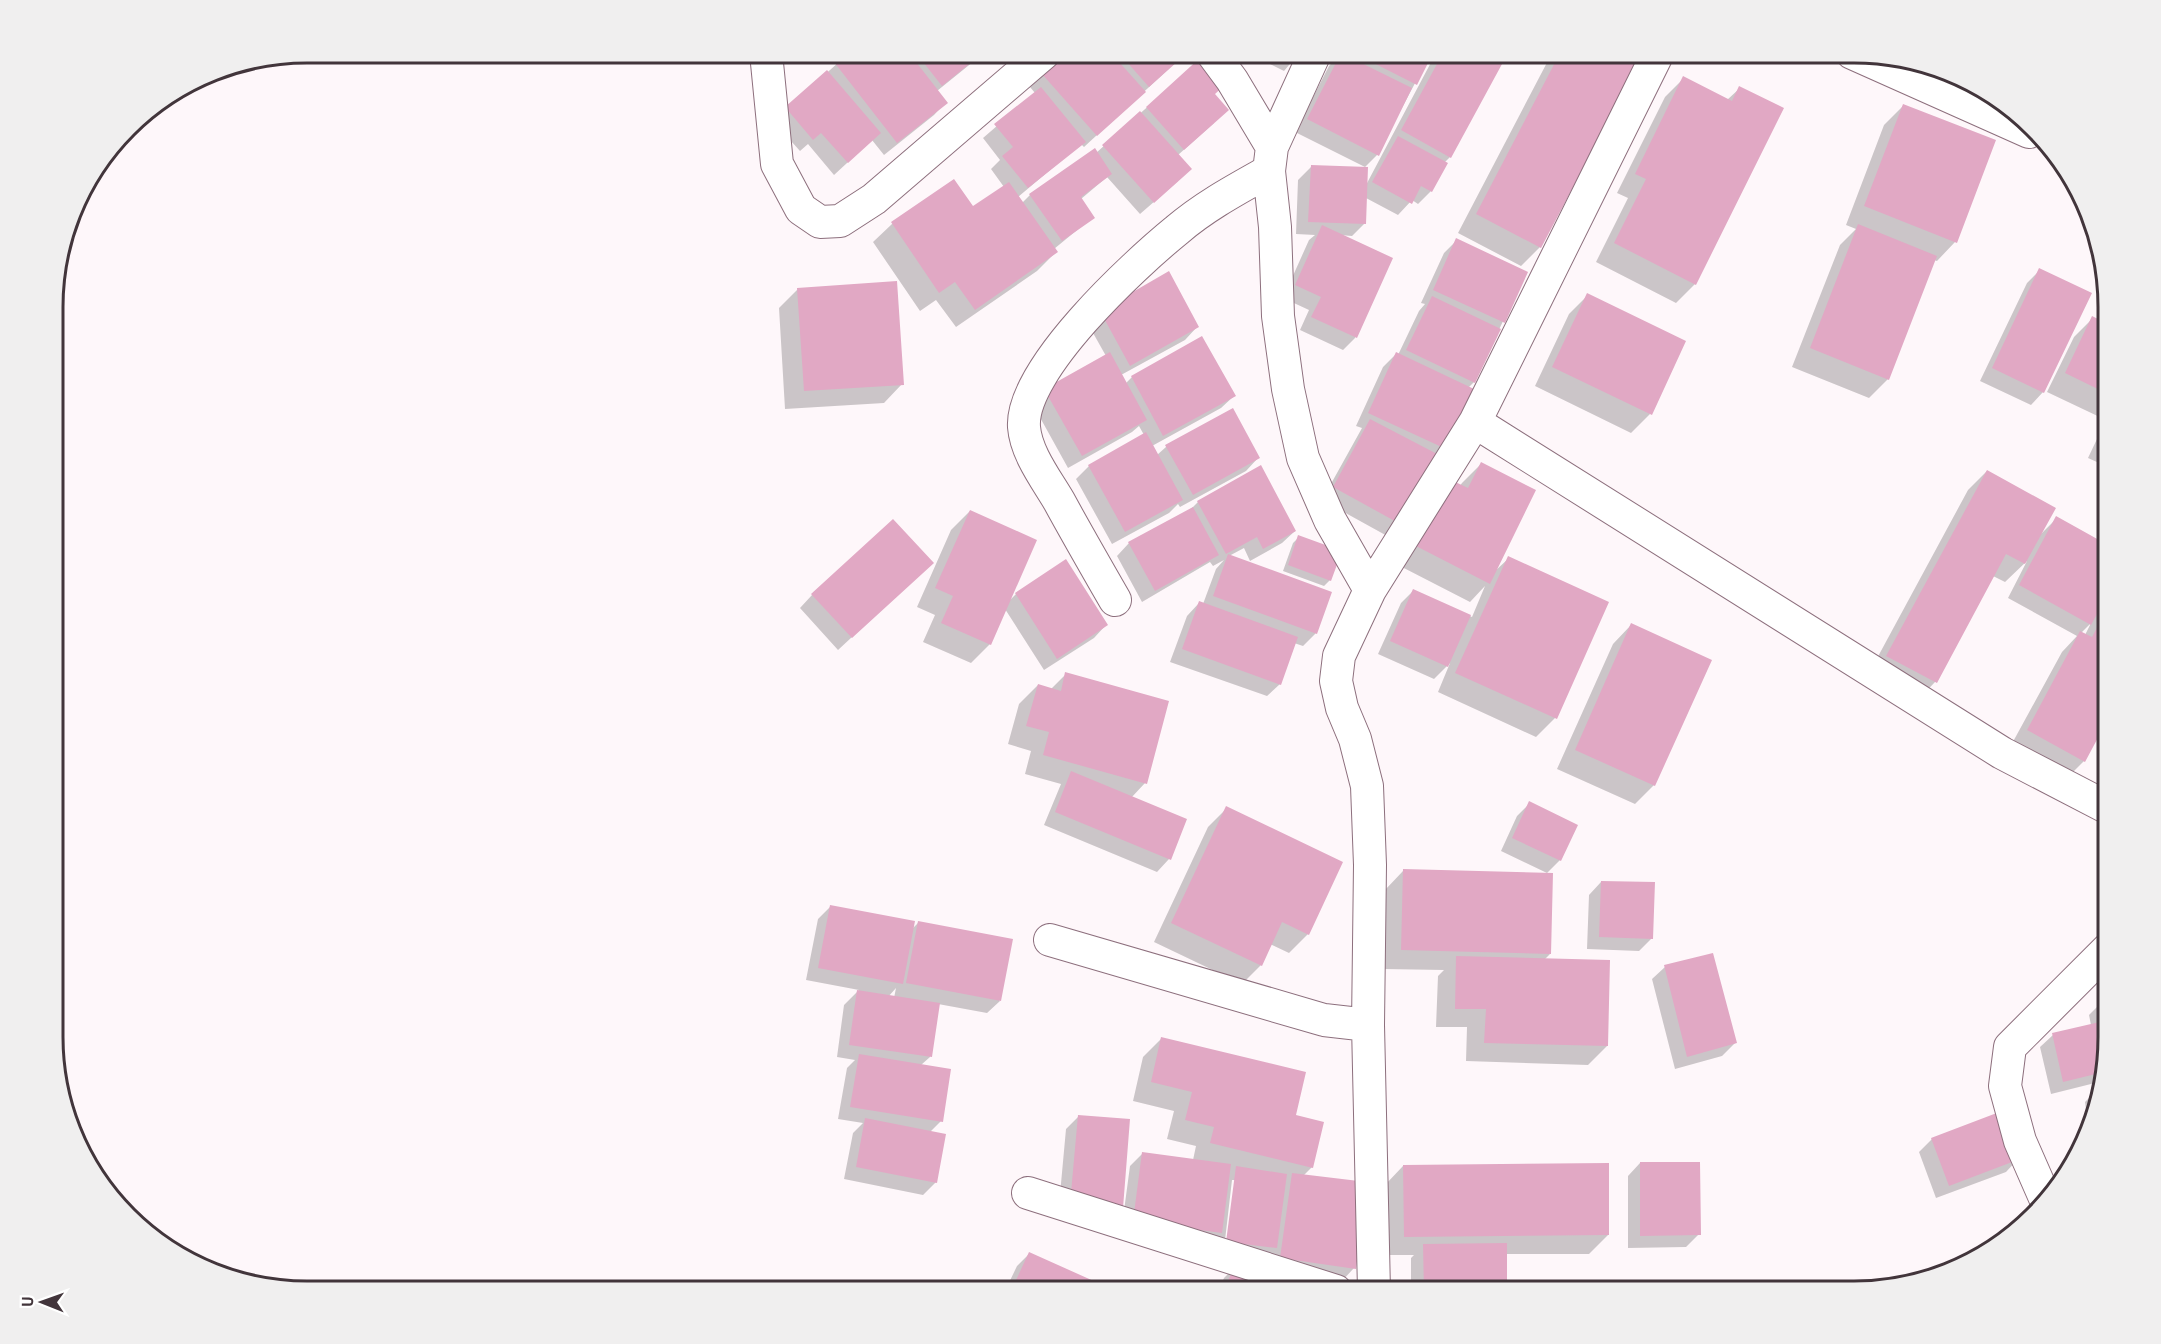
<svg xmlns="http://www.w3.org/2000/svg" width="2161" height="1344" font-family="'PT Sans',sans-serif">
<rect width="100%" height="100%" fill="#fef7fa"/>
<path fill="#0003" fill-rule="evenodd" d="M849,53H984L937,91L946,102L934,115L884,155L872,140L834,175L808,144L800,151L773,121Z
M1067,53H1186L1084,147L1081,144L1018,197L1022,203L1030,195L1096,153L1202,58L1213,95L1214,123L1178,155V181L1140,214L1107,177L1081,199L1093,217L1054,249L1056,252L1037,271L956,327L936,300L920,311L873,242L892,224L954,181L973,208L1004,187L991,169L1000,160L983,138L1035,93L1030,87Z
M1248,53H1299L1284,71Z
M1341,53H1431L1377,155L1365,167L1295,132L1329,66Z
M1436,53H1507L1450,157L1444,163L1431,191L1418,204L1412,200L1398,215L1366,198L1365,223L1352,236L1340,235L1391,259L1355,338L1343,350L1300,330L1309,310L1283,298L1309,240L1315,235L1296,234L1298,180L1311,167L1366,185Z
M1552,53H1635L1540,247L1521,266L1458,233Z
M1684,78L1727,100L1740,88L1695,284L1676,303L1596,262L1628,198L1617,193L1665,97Z
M1903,106L1955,242L1937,261L1934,260L1888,379L1869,398L1792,367L1840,245L1856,229L1846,225L1884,125Z
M1457,240L1526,273L1474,382L1468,388L1444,448L1389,537L1322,500L1362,428L1356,426L1383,367L1396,354L1398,355L1419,311L1425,304L1421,303L1444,253Z
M2040,270L2043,392L2031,405L1980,381L2027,283Z
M798,289L902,384L884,403L785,409L779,308Z
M1588,295L1650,414L1631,433L1535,386L1569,314Z
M1100,312L1197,327L1185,340L1121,375L1125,384L1132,377L1202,338L1234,396L1221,408L1152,446L1157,455L1166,447L1232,410L1258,458L1246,471L1180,507L1178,504L1169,513L1112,544L1076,479L1089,466L1144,435L1139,426L1132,432L1068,468L1032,403L1106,356L1088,324Z
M2093,318L2108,325V467L2088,458L2106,420L2047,392L2074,337Z
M1481,464L1494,572L1509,558L1607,603L1555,718L1536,737L1438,692L1450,663L1434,679L1378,654L1401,603L1413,591L1472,617L1485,586L1470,602L1398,565L1462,483Z
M1987,471L2041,534L2057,518L2101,605L2108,598V716L2084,761L2065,780L2009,749L2062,652L2077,636L2008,598L2027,561L2005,582L1993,576L1935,682L1917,701L1868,675L1968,490ZM2091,623L2085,635L2081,633Z
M1198,502L1295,531L1282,543L1250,561L1244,548L1229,556L1316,633L1303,646L1294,643L1280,684L1267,696L1170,662L1187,616L1199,603L1203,604L1216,569L1224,560L1213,566L1210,562L1142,602L1117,556L1129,543L1190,510Z
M970,511L1009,601L1016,594L1106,625L1094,638L1044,670L1005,609L990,644L971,663L923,642L935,615L917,607L951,530Z
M1299,537L1330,580L1324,586L1283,571L1293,543Z
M919,575L838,650L800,608L812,595Z
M1631,625L1654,785L1635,804L1557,769L1613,644Z
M1066,674L1145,783L1131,798L1169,859L1157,872L1044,825L1061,784L1025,774L1031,751L1008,744L1019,704L1038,685L1051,689Z
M1530,803L1560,860L1547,873L1501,851L1517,816Z
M1227,808L1308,934L1289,953L1270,944L1261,965L1242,984L1154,942L1208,827Z
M1403,871L1550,954L1544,960L1607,1046L1588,1065L1466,1061L1467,1027H1436L1438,976L1444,970L1383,969L1385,890Z
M1601,882L1652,938L1639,951L1587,949L1589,895Z
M831,906L911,930L918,923L1000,1001L987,1013L938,1004L930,1057L921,1065L941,1121L930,1132L936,1182L923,1195L844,1179L853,1133L863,1123L838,1119L847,1068L855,1060L837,1057L844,1005L859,990L806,980L818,919ZM896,988L894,998L888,997Z
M1665,967L1735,1043L1722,1056L1675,1069L1652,979Z
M2108,996V1054L2103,1081L2051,1094L2040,1047L2053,1035L2091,1025L2089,1015Z
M1162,1038L1294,1116L1312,1167L1303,1176L1354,1268L1342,1281L1268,1270L1270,1253L1263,1260L1214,1254L1216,1236L1207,1245L1121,1233L1130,1166L1143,1153L1193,1160L1196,1146L1167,1139L1174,1111L1133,1101L1143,1057ZM1232,1180H1235L1226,1249H1224Z
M2102,1085L2095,1119L2089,1131L2085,1102Z
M1078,1117L1128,1121L1058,1216L1066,1129Z
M1932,1139L2018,1159L2006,1172L1936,1198L1919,1152Z
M1640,1163L1699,1234L1686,1247L1628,1248V1176Z
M1403,1166L1608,1235L1589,1254H1505V1291H1411V1258L1414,1255H1385V1185Z
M1029,1254L1112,1291H1005L1017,1266Z
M1236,1266L1278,1285L1275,1291H1218L1224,1278Z"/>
<path fill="#e1a8c4" d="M846,53H909L948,103L897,143L834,62Z
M916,53H983L942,86Z
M1065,53H1111L1146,92L1097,136L1042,74Z
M1119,53H1187L1149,87Z
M1341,53L1412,88L1379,156L1307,119Z
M1354,53H1433L1417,85Z
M1443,53H1508L1451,158L1401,130Z
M1560,53H1632L1641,58L1541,248L1476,214Z
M1202,56L1227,83L1215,94L1229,110L1184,150L1146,107Z
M827,70L881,133L848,163L821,133L813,140L785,107Z
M1683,76L1732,101L1739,86L1784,108L1696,285L1614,243L1646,179L1635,174Z
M1041,87L1086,142L1028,188L1002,156L1013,147L994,124Z
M1903,104L1996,140L1957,243L1864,206Z
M1140,111L1192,169L1154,203L1102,145Z
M1398,136L1448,163L1432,192L1421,186L1412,204L1372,182Z
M1095,148L1112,174L1081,197L1095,218L1062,241L1029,194Z
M1311,165L1368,167L1366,224L1308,222Z
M954,179L973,206L1009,182L1058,252L975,310L955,282L939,293L891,222Z
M1858,224L1937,256L1889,380L1810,348Z
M1322,225L1393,258L1357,338L1311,317L1321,297L1295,285Z
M1456,238L1528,272L1505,323L1433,290Z
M2039,268L2092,293L2044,393L1992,368Z
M1169,271L1199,327L1130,366L1100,311Z
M897,281L904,385L804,391L797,288Z
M1587,293L1686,341L1652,415L1552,367Z
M1432,296L1501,329L1475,383L1406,350Z
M2092,316L2108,324V394L2065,373Z
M1202,336L1236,396L1163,436L1131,376Z
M1110,352L1147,420L1082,456L1044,389Z
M1396,352L1474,389L1446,449L1368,413Z
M1233,408L1260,458L1193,495L1165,445Z
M1370,419L1439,455L1402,525L1333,487Z
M1146,432L1183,500L1125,532L1088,465Z
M1481,462L1536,490L1490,584L1416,546L1449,479L1468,488Z
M1261,465L1296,531L1263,549L1257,537L1226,554L1197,501Z
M1987,470L2056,508L2025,564L2006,554L1937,683L1886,656Z
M1193,507L1219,555L1155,591L1128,542Z
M970,510L1037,540L991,645L941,623L953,596L935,588Z
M2056,516L2108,545V594L2091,625L2019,585Z
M893,519L934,563L852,638L811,594Z
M1298,535L1342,551L1331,581L1288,565Z
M1228,554L1332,592L1317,634L1213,596Z
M1508,556L1609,602L1557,719L1455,673Z
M1066,559L1108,625L1057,659L1015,593Z
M1413,589L1471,615L1448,667L1390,641Z
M1199,601L1298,637L1281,685L1182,649Z
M2108,607V719L2085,762L2027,730L2080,631L2092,637Z
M1631,623L1712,660L1655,786L1575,750Z
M1065,672L1169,701L1147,784L1043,755L1049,732L1026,726L1038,684L1061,691Z
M1071,771L1187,819L1171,860L1055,812Z
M1529,801L1578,825L1561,861L1512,838Z
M1226,806L1343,862L1309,935L1282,922L1262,966L1171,923Z
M1403,869L1553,873L1551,954L1401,950Z
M1601,881L1655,882L1653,939L1599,937Z
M830,905L915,921L903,984L818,968Z
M918,921L1013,939L1001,1001L906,983Z
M1713,953L1737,1043L1687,1057L1664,965Z
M1456,956L1610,960L1608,1046L1484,1043L1486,1009H1455Z
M857,990L940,1003L932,1057L849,1045Z
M2104,1021L2108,1054L2104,1072L2063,1082L2052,1033Z
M1161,1037L1306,1072L1296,1115L1324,1122L1313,1168L1210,1143L1214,1127L1185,1120L1192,1092L1151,1082Z
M859,1054L951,1069L943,1122L850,1107Z
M2002,1111L2020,1159L1949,1186L1931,1138Z
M1078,1115L1130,1119L1123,1208L1070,1204Z
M865,1118L946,1134L937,1183L856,1167Z
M1142,1152L1231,1164L1222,1233L1133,1221Z
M1640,1162H1700L1701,1235L1640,1236Z
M1609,1163V1235L1404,1237L1403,1165Z
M1236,1166L1287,1174L1277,1248L1226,1242Z
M1292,1173L1367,1182L1356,1269L1280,1258Z
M1507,1243V1291H1424L1423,1244Z
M1029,1252L1116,1291H1011Z
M1236,1264L1280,1284L1277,1291H1223Z"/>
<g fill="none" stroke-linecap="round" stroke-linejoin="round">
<defs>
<path id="minor" d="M766,53L777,164L801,209L820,222L840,221L874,199L1044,53
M1212,53L1232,80L1272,147L1269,171L1275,227L1278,316L1288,389L1303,458L1330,520L1370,590L1339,656L1336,681L1342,708L1355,739L1367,786L1370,865L1368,1025L1374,1291
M1852,53L2029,132
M1272,147L1315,53
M1475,422L2002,753L2108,808
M1370,590L1475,422L1658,53
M1115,600C1096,567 1077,534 1059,501C1046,479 1026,453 1024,427C1020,370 1134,265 1177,230C1205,206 1237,189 1269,171
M1050,940L1324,1020L1368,1025
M1028,1193L1336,1291
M2045,1198L2020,1141L2005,1086L2010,1047L2108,949"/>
</defs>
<use href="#minor" stroke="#8d6f7d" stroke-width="34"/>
<use href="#minor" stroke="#fff" stroke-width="32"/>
</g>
<path d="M0 0H2161V1344H0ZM307 63H1854A244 244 0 0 1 2098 307V1037A244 244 0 0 1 1854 1281H307A244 244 0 0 1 63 1037V307A244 244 0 0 1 307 63Z" fill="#f0efef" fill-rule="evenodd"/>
<path fill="none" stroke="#42353b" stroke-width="3" d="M307 63H1854A244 244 0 0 1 2098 307V1037A244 244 0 0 1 1854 1281H307A244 244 0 0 1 63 1037V307A244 244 0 0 1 307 63Z"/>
<g transform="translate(42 1302) rotate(271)" stroke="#ffffff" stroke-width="4.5" paint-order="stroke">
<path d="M0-4.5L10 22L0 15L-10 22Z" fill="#42353b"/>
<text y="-9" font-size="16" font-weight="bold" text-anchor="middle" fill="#42353b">U</text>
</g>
</svg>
